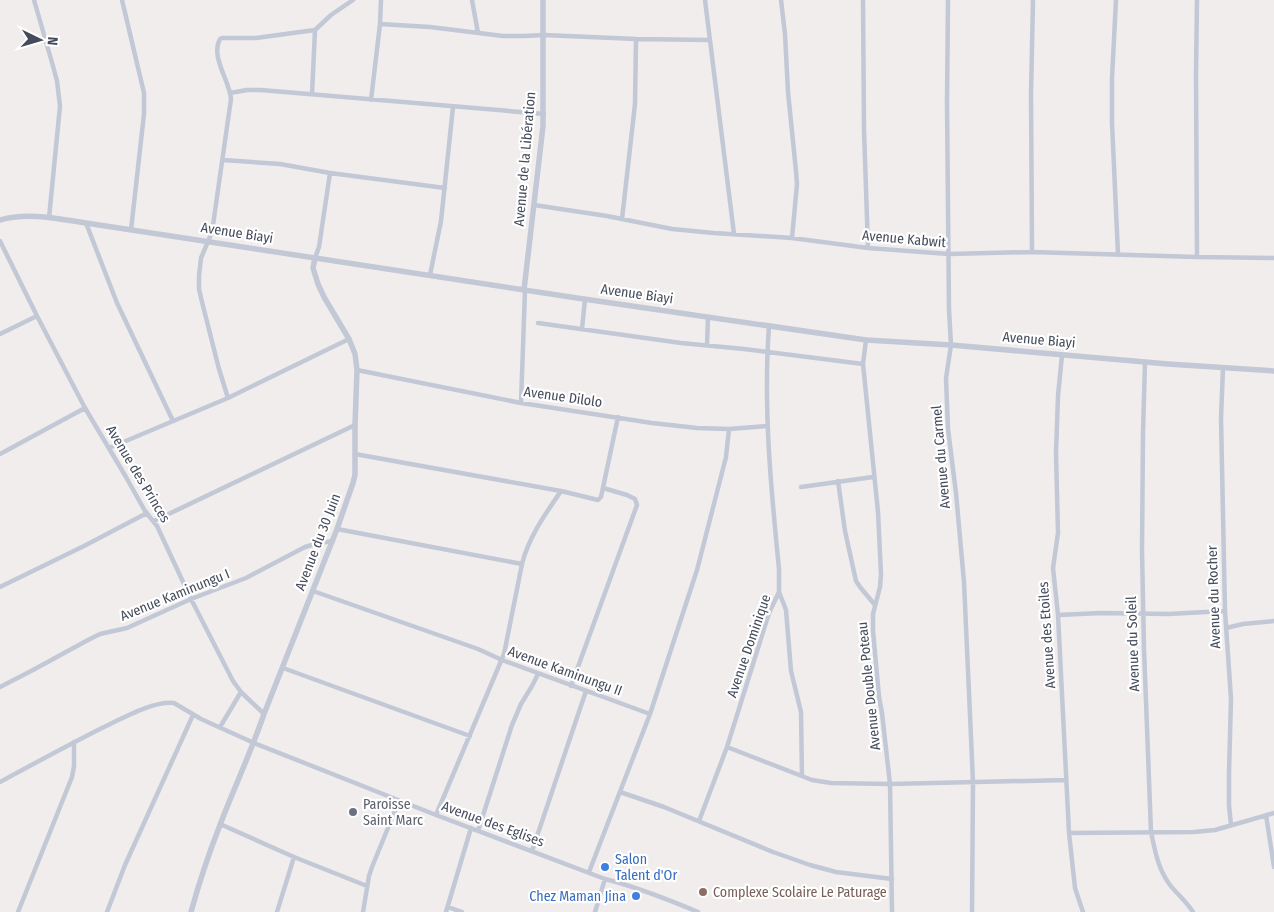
<svg xmlns="http://www.w3.org/2000/svg" width="1274" height="912" font-family="'Fira Sans Condensed',sans-serif">
<rect width="100%" height="100%" fill="#f0edec"/>
<g fill="none" stroke-linecap="round" stroke-linejoin="round">
<path stroke="#c2c8d5" stroke-width="4.5" d="M34,0L53,66L57,81L60,106L49,218
M122,0L144,93V114L131,230
M472,0L478,33
M705,0L734,234
M781,0L785,34L788,92L796,171L797,184L792,238
M863,0L864,130L868,248
M948,0L947,103L949,310L951,345L946,378L948,429L956,493L964,582L973,782L972,912
M1116,0L1112,78V123L1118,254
M380,24L430,27L503,36H524L544,35L636,39L709,40
M230,93L247,90H261L544,114
M312,94L315,30
M371,100L380,24L381,0
M223,160L280,164L330,173L445,188
M534,205L607,216L672,229L714,233L792,238L868,248L949,254L1032,252L1197,257L1274,258
M622,219L635,104L636,39
M86,223L117,303L173,421
M0,241L37,316L85,408L126,477L145,511L157,526L191,599L233,681L241,692L264,714
M1032,252L1031,94L1033,0
M1197,257L1196,74L1197,0
M315,258L319,247L330,173
M430,275L441,221L453,107
M538,323L681,343L744,349L863,364
M582,329L585,299
M0,334L37,316
M866,340L863,364L878,512L881,574L880,587L873,614V631L879,697L882,713L890,784L892,912
M707,345L708,317
M1062,355L1058,396L1056,453L1058,533L1053,568L1058,615L1069,833L1075,888L1083,912
M1145,362L1143,432L1142,551L1144,649L1151,832C1155,851 1158,869 1170,885C1177,894 1187,902 1193,912
M1223,368L1221,418L1225,611L1231,699L1229,773V805L1231,825
M357,370L521,403L652,423L697,428L729,429L767,426
M228,398L219,369L202,302L199,289V276L201,258L212,232L231,99C230,81 210,57 220,39L222,38H256L315,30L331,15L353,0
M521,403L525,290
M109,448L228,398L349,339
M0,454L85,408
M355,454L561,491L598,500L601,497L618,417
M838,481L845,531L856,581L860,587L875,605
M801,487L873,477
M154,521L355,425
M337,529L522,564
M0,587L84,546L147,513
M313,591L478,649L502,660L650,714L589,872
M779,592L786,610L791,671L801,712L802,776
M1058,615L1101,613L1168,614L1225,611
M1226,628L1243,624L1274,621
M283,668L470,736
M571,686L637,505L635,499L627,495L603,488
M0,687L33,670L88,640L100,634L127,628L191,599L246,578L305,547L319,543L333,541
M650,714L697,570L726,457L729,429
M220,727L241,692
M727,747L812,780L831,783L890,784L1066,780
M0,782C35,763 70,744 106,726C125,717 153,701 174,703L201,719L254,743L436,815L605,879C637,887 667,899 698,912
M620,792L664,807L773,852L810,865L836,872L892,879
M436,815L504,654L522,564C528,538 546,513 561,491
M1266,815L1274,867
M699,821L727,747L769,613L779,592V569C771,489 763,407 769,326
M220,824L294,857L367,886
M478,831L512,725L521,704L532,686L538,674
M1069,833L1194,832L1215,830L1274,813
M532,851L586,691
M448,907L462,912
M18,912L72,777L74,766V742
M107,912L125,865L193,715
M277,912L294,857
M363,912L369,876L372,867L399,801
M446,912L471,828
M595,912L605,879"/>
<path stroke="#c2c8d5" stroke-width="5.5" d="M0,220C27,212 59,219 86,223L577,298L866,340L951,345L1168,364L1274,371
M524,290L543,126V0
M191,912C199,883 209,853 220,825C234,788 251,752 264,714L337,529L353,483L355,475V425L357,370L355,354L349,339L324,297L318,284L313,268L315,258"/>
</g>
<circle fill="#6b7280" stroke="#fff" stroke-width="2" cx="353" cy="812" r="5"/>
<g fill="#3f7fe0" stroke="#fff" stroke-width="2">
<circle cx="605" cy="867" r="5"/>
<circle cx="636" cy="896" r="5"/>
</g>
<circle fill="#8d6e63" stroke="#fff" stroke-width="2" cx="703" cy="892" r="5"/>
<g text-anchor="middle" dominant-baseline="central" stroke-width="4.5" stroke-linejoin="round" paint-order="stroke">
<g font-size="14" fill="#444b5b" stroke="#fff">
<text transform="translate(525 159) rotate(-85)">Avenue de la Libération</text>
<text transform="translate(237 233) rotate(9)">Avenue Biayi</text>
<text transform="translate(904 239) rotate(5)">Avenue Kabwit</text>
<text transform="translate(637 294) rotate(8)">Avenue Biayi</text>
<text transform="translate(1039 340) rotate(5)">Avenue Biayi</text>
<text transform="translate(563 397) rotate(8)">Avenue Dilolo</text>
<text transform="translate(941 457) rotate(-95)">Avenue du Carmel</text>
<text transform="translate(138 474) rotate(59)">Avenue des Princes</text>
<text transform="translate(318 542) rotate(-69)">Avenue du 30 Juin</text>
<text transform="translate(175 595) rotate(-22)">Avenue Kaminungu I</text>
<text transform="translate(1214 597) rotate(-92)">Avenue du Rocher</text>
<text transform="translate(1047 635) rotate(-94)">Avenue des Etoiles</text>
<text transform="translate(1133 644) rotate(-92)">Avenue du Soleil</text>
<text transform="translate(749 646) rotate(-71)">Avenue Dominique</text>
<text transform="translate(565 671) rotate(20)">Avenue Kaminungu II</text>
<text transform="translate(869 686) rotate(-96)">Avenue Double Poteau</text>
<text transform="translate(493 824) rotate(20)">Avenue des Eglises</text>
</g>
<g font-size="14" fill="#5b616d" stroke="#fff" text-anchor="start">
<text x="363" y="804">Paroisse<tspan x="363" dy="16">Saint Marc</tspan></text>
</g>
<g font-size="14" fill="#366cbe" stroke="#fff" text-anchor="start">
<text x="615" y="859">Salon<tspan x="615" dy="16">Talent d'Or</tspan></text>
<text x="626" y="896" text-anchor="end">Chez Maman Jina</text>
</g>
<g font-size="14" fill="#785e54" stroke="#fff" text-anchor="start">
<text x="713" y="892">Complexe Scolaire Le Paturage</text>
</g>
</g>
<g transform="translate(40 40) rotate(95)" stroke="#ffffff" stroke-width="4" paint-order="stroke">
<path d="M0-4L9 19L0 12L-9 19Z" fill="#444b5b"/>
<text y="-8" font-size="14" font-weight="bold" text-anchor="middle" fill="#444b5b">N</text>
</g>
</svg>
